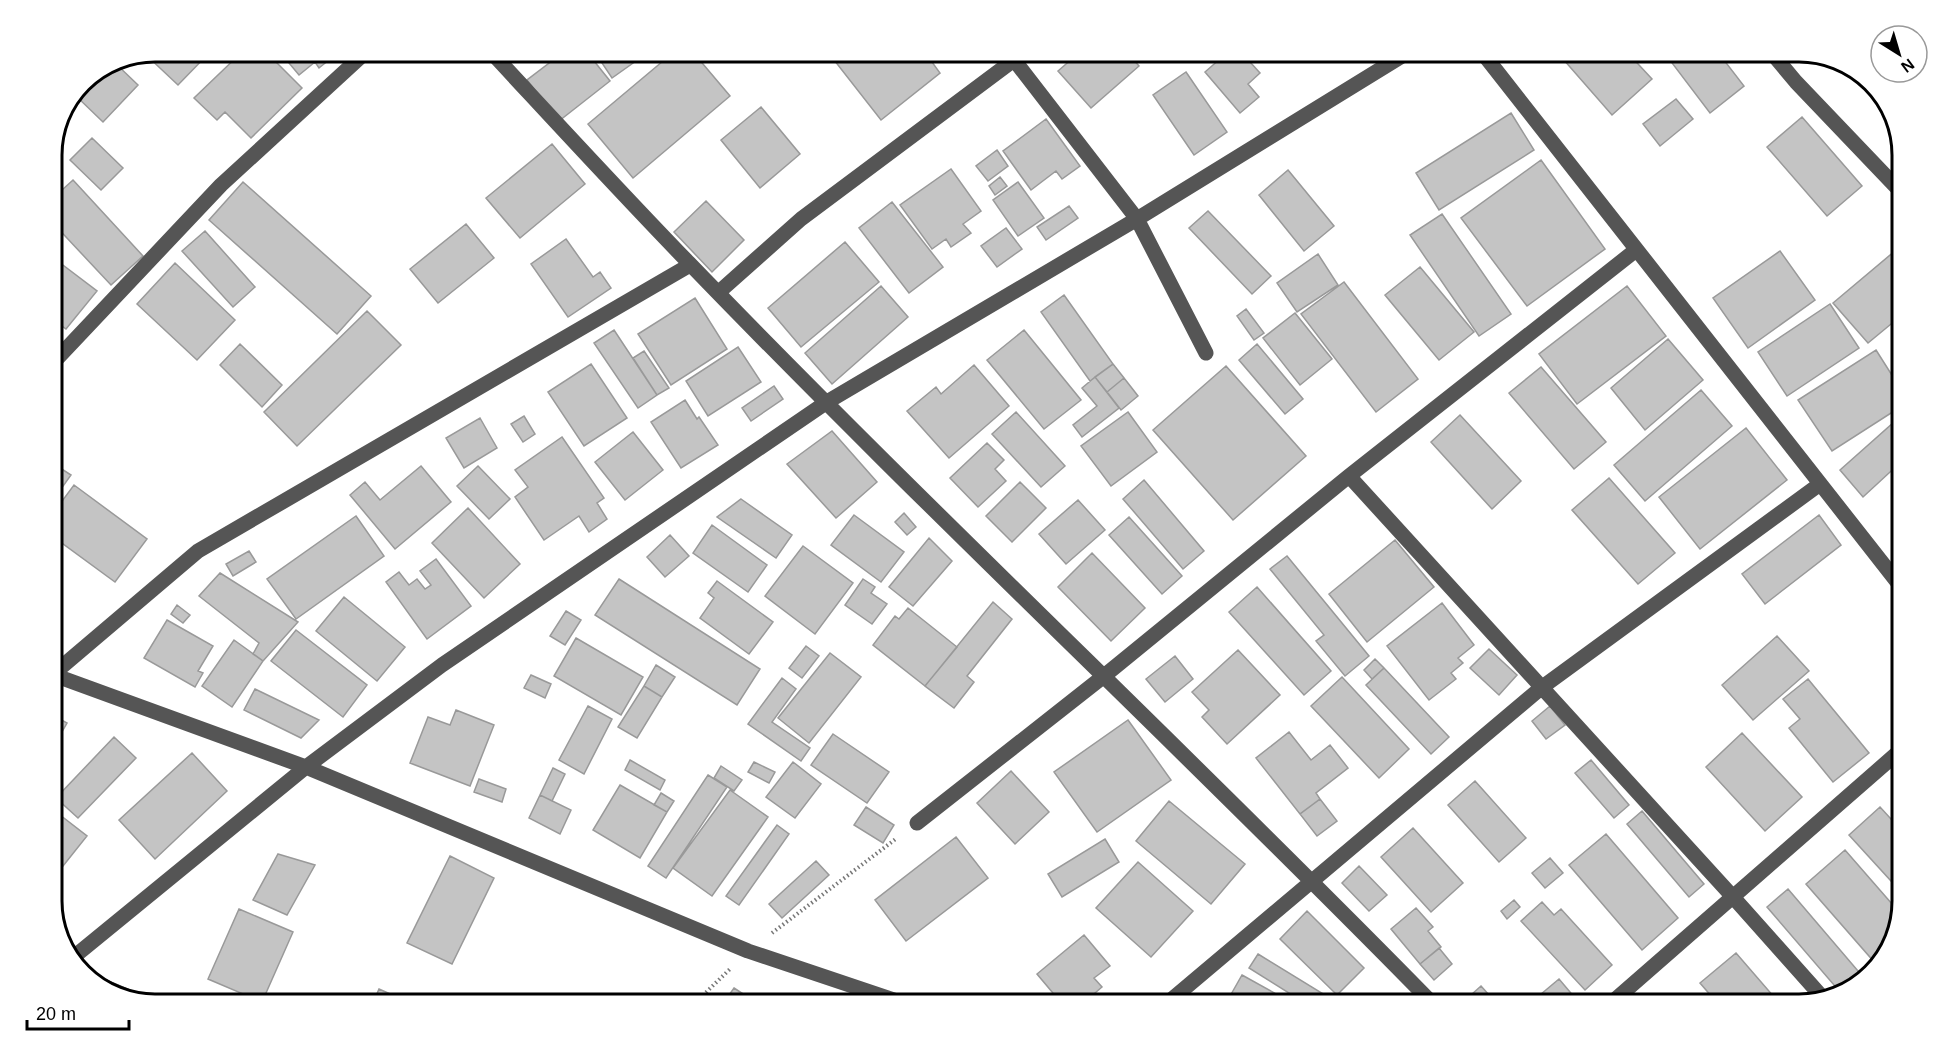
<svg xmlns="http://www.w3.org/2000/svg" width="1953" height="1056" font-family="Arial,sans-serif">
<rect width="100%" height="100%" fill="#fff"/>
<path fill="#c4c4c4" stroke="#999" stroke-width="1.5" d="M155,51H211L178,85L144,53Z
M243,51H265L302,88L251,138L225,112L217,120L194,98Z
M279,51H340L319,68L315,62L299,75Z
M565,51H586L610,81L559,121L527,80Z
M594,51H650L612,78Z
M675,51H692L730,96L633,178L588,124Z
M827,51H924L940,73L881,120Z
M1081,51H1126L1139,66L1091,108L1058,71Z
M1229,51H1240L1260,73L1248,84L1259,97L1240,113L1205,72Z
M1556,51H1626L1652,79L1612,115Z
M1679,51H1723L1720,55L1744,86L1710,113L1669,59Z
M113,61L138,85L103,122L75,95L99,69Z
M1186,72L1227,132L1194,155L1153,95Z
M1676,99L1693,119L1660,146L1643,124Z
M761,107L800,154L760,188L721,140Z
M1511,113L1534,150L1439,210L1416,173Z
M1802,117L1862,186L1827,216L1767,147Z
M1046,119L1080,166L1062,179L1056,171L1031,190L1003,151Z
M92,138L123,168L101,190L70,160Z
M552,144L585,184L520,238L486,198Z
M997,150L1008,166L988,181L976,166Z
M1541,160L1605,249L1527,306L1461,218Z
M951,169L981,211L963,224L971,233L951,247L946,239L932,249L900,205Z
M1288,170L1334,226L1304,251L1259,195Z
M51,174L62,184L51,195Z
M1000,177L1007,186L995,195L989,186Z
M73,180L143,256L111,285L51,221V200Z
M243,182L371,296L337,334L209,220Z
M1018,182L1044,218L1018,236L993,200Z
M706,201L744,240L712,272L674,232Z
M892,202L943,267L909,293L859,228Z
M1069,206L1078,218L1046,240L1037,227Z
M1208,211L1271,276L1252,294L1189,228Z
M1442,214L1511,314L1479,336L1410,235Z
M466,224L494,258L438,303L410,269Z
M1006,228L1022,249L997,267L981,246Z
M205,231L255,287L233,307L182,251Z
M566,239L593,277L600,272L611,288L568,317L531,264Z
M845,242L879,282L801,347L768,308Z
M1902,245V315L1868,343L1833,303Z
M1780,251L1815,300L1748,348L1713,298Z
M1318,254L1338,285L1297,312L1277,283Z
M51,256L97,291L66,329L51,318Z
M175,263L235,320L197,360L137,304Z
M1420,267L1474,332L1439,360L1385,295Z
M1344,282L1418,379L1376,412L1301,314Z
M881,286L908,317L832,384L805,353Z
M1627,286L1666,336L1577,404L1539,354Z
M1064,295L1113,364L1090,381L1041,312Z
M695,298L727,349L671,385L638,334Z
M1830,304L1859,348L1787,396L1758,352Z
M1246,309L1264,333L1254,340L1237,316Z
M367,311L401,345L297,446L264,412Z
M1295,313L1332,359L1300,385L1263,338Z
M614,330L657,395L638,408L594,343Z
M1024,330L1081,400L1044,429L987,360Z
M1668,339L1703,380L1645,430L1611,388Z
M240,344L282,385L262,407L220,365Z
M1257,344L1303,399L1285,414L1239,360Z
M738,347L761,382L708,416L686,381Z
M1876,350L1902,391V406L1832,451L1798,400Z
M644,351L669,388L657,395L633,358Z
M591,364L627,418L584,446L548,392Z
M1113,364L1124,378L1107,392L1095,377Z
M974,365L1009,406L949,458L907,411L936,387L941,394Z
M1226,366L1306,456L1233,520L1153,430Z
M1541,367L1606,442L1574,469L1509,393Z
M1095,377L1119,408L1082,437L1073,425L1097,406L1082,388Z
M1124,378L1138,396L1121,410L1107,392Z
M774,386L783,399L751,421L742,408Z
M1701,390L1732,426L1645,501L1614,465Z
M685,400L697,419L699,417L718,445L681,468L651,422Z
M1016,412L1065,466L1041,487L992,434Z
M1128,412L1157,452L1111,486L1081,446Z
M1460,415L1521,481L1492,509L1431,442Z
M1902,415V461L1863,497L1840,470Z
M524,416L535,434L523,442L511,424Z
M480,418L497,448L464,468L446,438Z
M1746,428L1787,480L1700,549L1659,497Z
M832,431L877,482L836,518L787,464Z
M633,432L663,470L625,500L595,462Z
M562,437L604,498L597,503L607,519L589,532L579,516L544,540L515,497L528,487L515,470Z
M987,443L1004,460L995,469L1006,481L978,507L950,478Z
M51,462L71,475L51,503Z
M421,466L451,502L395,549L350,495L365,482L380,500Z
M478,466L510,499L489,519L457,486Z
M1609,478L1675,553L1638,584L1572,510Z
M1144,480L1204,551L1183,569L1123,499Z
M1020,482L1046,508L1012,542L986,516Z
M74,485L147,539L115,582L51,535V516Z
M741,499L792,535L776,558L717,517Z
M1078,500L1105,530L1066,564L1039,534Z
M468,508L520,564L484,598L432,543Z
M904,513L916,527L907,535L895,522Z
M854,515L904,552L881,582L831,545Z
M1819,515L1841,545L1765,604L1742,574Z
M356,516L384,556L296,619L267,579Z
M1129,517L1182,576L1162,594L1109,535Z
M712,525L767,565L748,592L693,553Z
M670,535L689,556L665,577L647,557Z
M929,538L952,561L913,606L889,587Z
M1395,540L1434,587L1367,642L1329,594Z
M803,546L853,583L815,634L765,596Z
M249,551L256,562L233,576L226,564Z
M1092,553L1145,608L1111,641L1058,587Z
M1287,556L1369,656L1345,676L1316,641L1324,635L1270,569Z
M436,559L471,606L427,639L386,582L399,572L409,585L417,579L425,589L431,585L420,571Z
M220,573L298,622L263,661L253,654L259,643L199,596Z
M619,579L760,669L737,705L595,615Z
M863,579L875,587L871,593L887,604L872,624L845,605Z
M717,581L773,622L749,654L700,618L714,598L708,593Z
M1257,587L1331,671L1304,695L1229,612Z
M344,597L405,647L377,681L316,631Z
M993,602L1012,619L967,676L974,682L954,708L925,686Z
M1442,603L1474,645L1458,658L1463,663L1451,673L1456,679L1429,700L1387,646Z
M177,605L190,615L183,623L171,614Z
M908,608L957,647L925,686L873,645L895,616L899,619Z
M566,611L581,620L565,645L550,636Z
M167,620L213,646L198,671L203,673L195,687L144,658Z
M296,630L367,685L343,717L271,661Z
M1777,636L1809,671L1753,720L1722,685Z
M576,638L643,677L621,715L554,676Z
M234,640L263,661L232,707L202,686Z
M806,646L819,656L802,678L789,668Z
M1489,649L1517,675L1499,695L1470,668Z
M1238,650L1280,695L1227,744L1202,717L1209,710L1192,692Z
M830,653L861,677L809,743L778,718Z
M1175,656L1193,679L1165,702L1146,679Z
M1375,659L1384,668L1372,679L1364,670Z
M656,665L675,677L662,697L644,686Z
M1384,668L1449,737L1431,754L1366,685Z
M531,675L551,684L545,698L524,688Z
M1342,677L1409,749L1379,778L1311,706Z
M782,678L796,689L772,722L810,748L801,761L748,724Z
M1808,679L1869,753L1833,782L1789,728L1800,719L1783,699Z
M644,686L662,697L637,738L618,727Z
M255,689L319,720L301,738L244,710Z
M588,706L612,719L584,774L559,760Z
M1550,706L1565,725L1546,739L1532,721Z
M456,710L494,725L470,786L410,763L428,717L450,725Z
M51,714L67,723L51,751Z
M1128,720L1171,780L1097,832L1054,772Z
M1289,732L1311,760L1330,745L1348,768L1316,793L1320,799L1300,814L1256,758Z
M1742,733L1802,797L1765,831L1706,767Z
M833,734L889,772L867,803L811,765Z
M114,737L136,758L78,818L56,798Z
M192,753L227,791L155,859L119,820Z
M630,760L665,780L660,790L625,770Z
M1591,760L1629,805L1614,818L1575,773Z
M754,762L775,772L769,783L748,772Z
M793,762L821,784L795,818L766,797Z
M721,766L742,780L734,791L714,778Z
M553,768L565,774L552,801L540,795Z
M1011,771L1049,812L1015,844L977,803Z
M708,775L727,787L666,878L648,866Z
M479,779L506,789L502,802L474,792Z
M1475,781L1526,838L1499,862L1448,805Z
M620,785L667,812L640,858L593,830Z
M730,790L768,817L712,896L673,868Z
M661,793L674,801L667,812L654,805Z
M540,795L571,810L560,834L529,818Z
M1320,799L1337,821L1317,836L1300,814Z
M1169,801L1245,864L1211,904L1136,841Z
M866,807L894,825L883,843L854,825Z
M1880,807L1902,831V893L1849,835Z
M51,808L87,836L51,881Z
M1642,811L1704,884L1689,897L1627,824Z
M777,825L789,834L739,905L726,896Z
M1413,828L1463,883L1431,912L1381,857Z
M1606,834L1678,918L1642,950L1569,865Z
M956,837L988,878L906,941L875,900Z
M1105,839L1119,862L1062,897L1048,874Z
M1845,850L1899,912L1891,947L1876,964L1806,884Z
M278,854L315,865L287,915L253,900Z
M450,856L494,878L452,964L407,943Z
M1550,858L1563,873L1545,888L1532,873Z
M816,861L829,875L782,918L769,904Z
M1138,862L1193,911L1151,957L1096,908Z
M1359,866L1387,895L1369,911L1342,883Z
M1788,889L1864,978L1856,988L1840,992L1767,907Z
M1514,900L1520,907L1507,919L1501,911Z
M1542,902L1554,915L1561,909L1612,965L1585,990L1521,921Z
M1416,908L1433,927L1428,931L1441,947L1420,964L1391,929Z
M239,909L293,932L262,1002L208,979Z
M1307,911L1364,968L1337,995L1280,939Z
M1084,935L1110,966L1094,978L1102,987L1081,1005H1063L1037,974Z
M1439,948L1452,964L1434,980L1420,964Z
M1736,953L1781,1005H1719L1700,983Z
M1258,954L1338,1003L1337,1005H1308L1249,968Z
M1242,975L1296,1005H1225Z
M1559,979L1581,1005H1528Z
M1481,986L1498,1005H1464L1462,1003Z
M734,988L760,1005H722Z
M379,989L415,1005H372Z"/>
<g fill="none" stroke-linecap="round" stroke-linejoin="round">
<path stroke="#777" stroke-width="4" stroke-dasharray="1.5 3" stroke-linecap="butt" d="M772,933L897,838
M693,1005L730,969"/>
<path stroke="#555" stroke-width="15" d="M490,51C556,122 621,193 689,263C932,515 1189,754 1434,1005
M1481,51L1902,588
M1770,51L1796,82L1902,193
M1015,61L1137,219L1206,353
M719,292L801,219L1026,51
M51,365L221,185L367,51
M1349,476L1733,897L1823,998
M51,674L306,767L748,951L909,1005
M52,675L198,551L690,265
M917,823L1104,676L1349,476L1636,250
M70,960L306,767L442,665L827,402L1137,219L1410,51
M98,984L136,1000
M1165,1005L1541,688L1820,484
M1609,1005L1902,749"/>
</g>
<path d="M0 0H1953V1056H0ZM155 62H1799A93 93 0 0 1 1892 155V901A93 93 0 0 1 1799 994H155A93 93 0 0 1 62 901V155A93 93 0 0 1 155 62Z" fill="#fff" fill-rule="evenodd"/>
<path fill="none" stroke="#000" stroke-width="3" d="M155 62H1799A93 93 0 0 1 1892 155V901A93 93 0 0 1 1799 994H155A93 93 0 0 1 62 901V155A93 93 0 0 1 155 62Z"/>
<g transform="translate(1899 54) rotate(143)"><circle r="28" fill="#ffffff" stroke="#999999" stroke-width="1.5"/>
<path d="M0-4.5L10 22L0 15L-10 22Z" fill="#000000"/>
<text y="-9" font-size="16" font-weight="bold" text-anchor="middle" fill="#000000">N</text>
</g>
<path d="M27 1020v9h102v-9" fill="none" stroke="#000000" stroke-width="3"/>
<text x="36" y="1020" font-size="18" fill="#000000" stroke="#ffffff" stroke-width="4.5" paint-order="stroke">20 m</text>
</svg>
